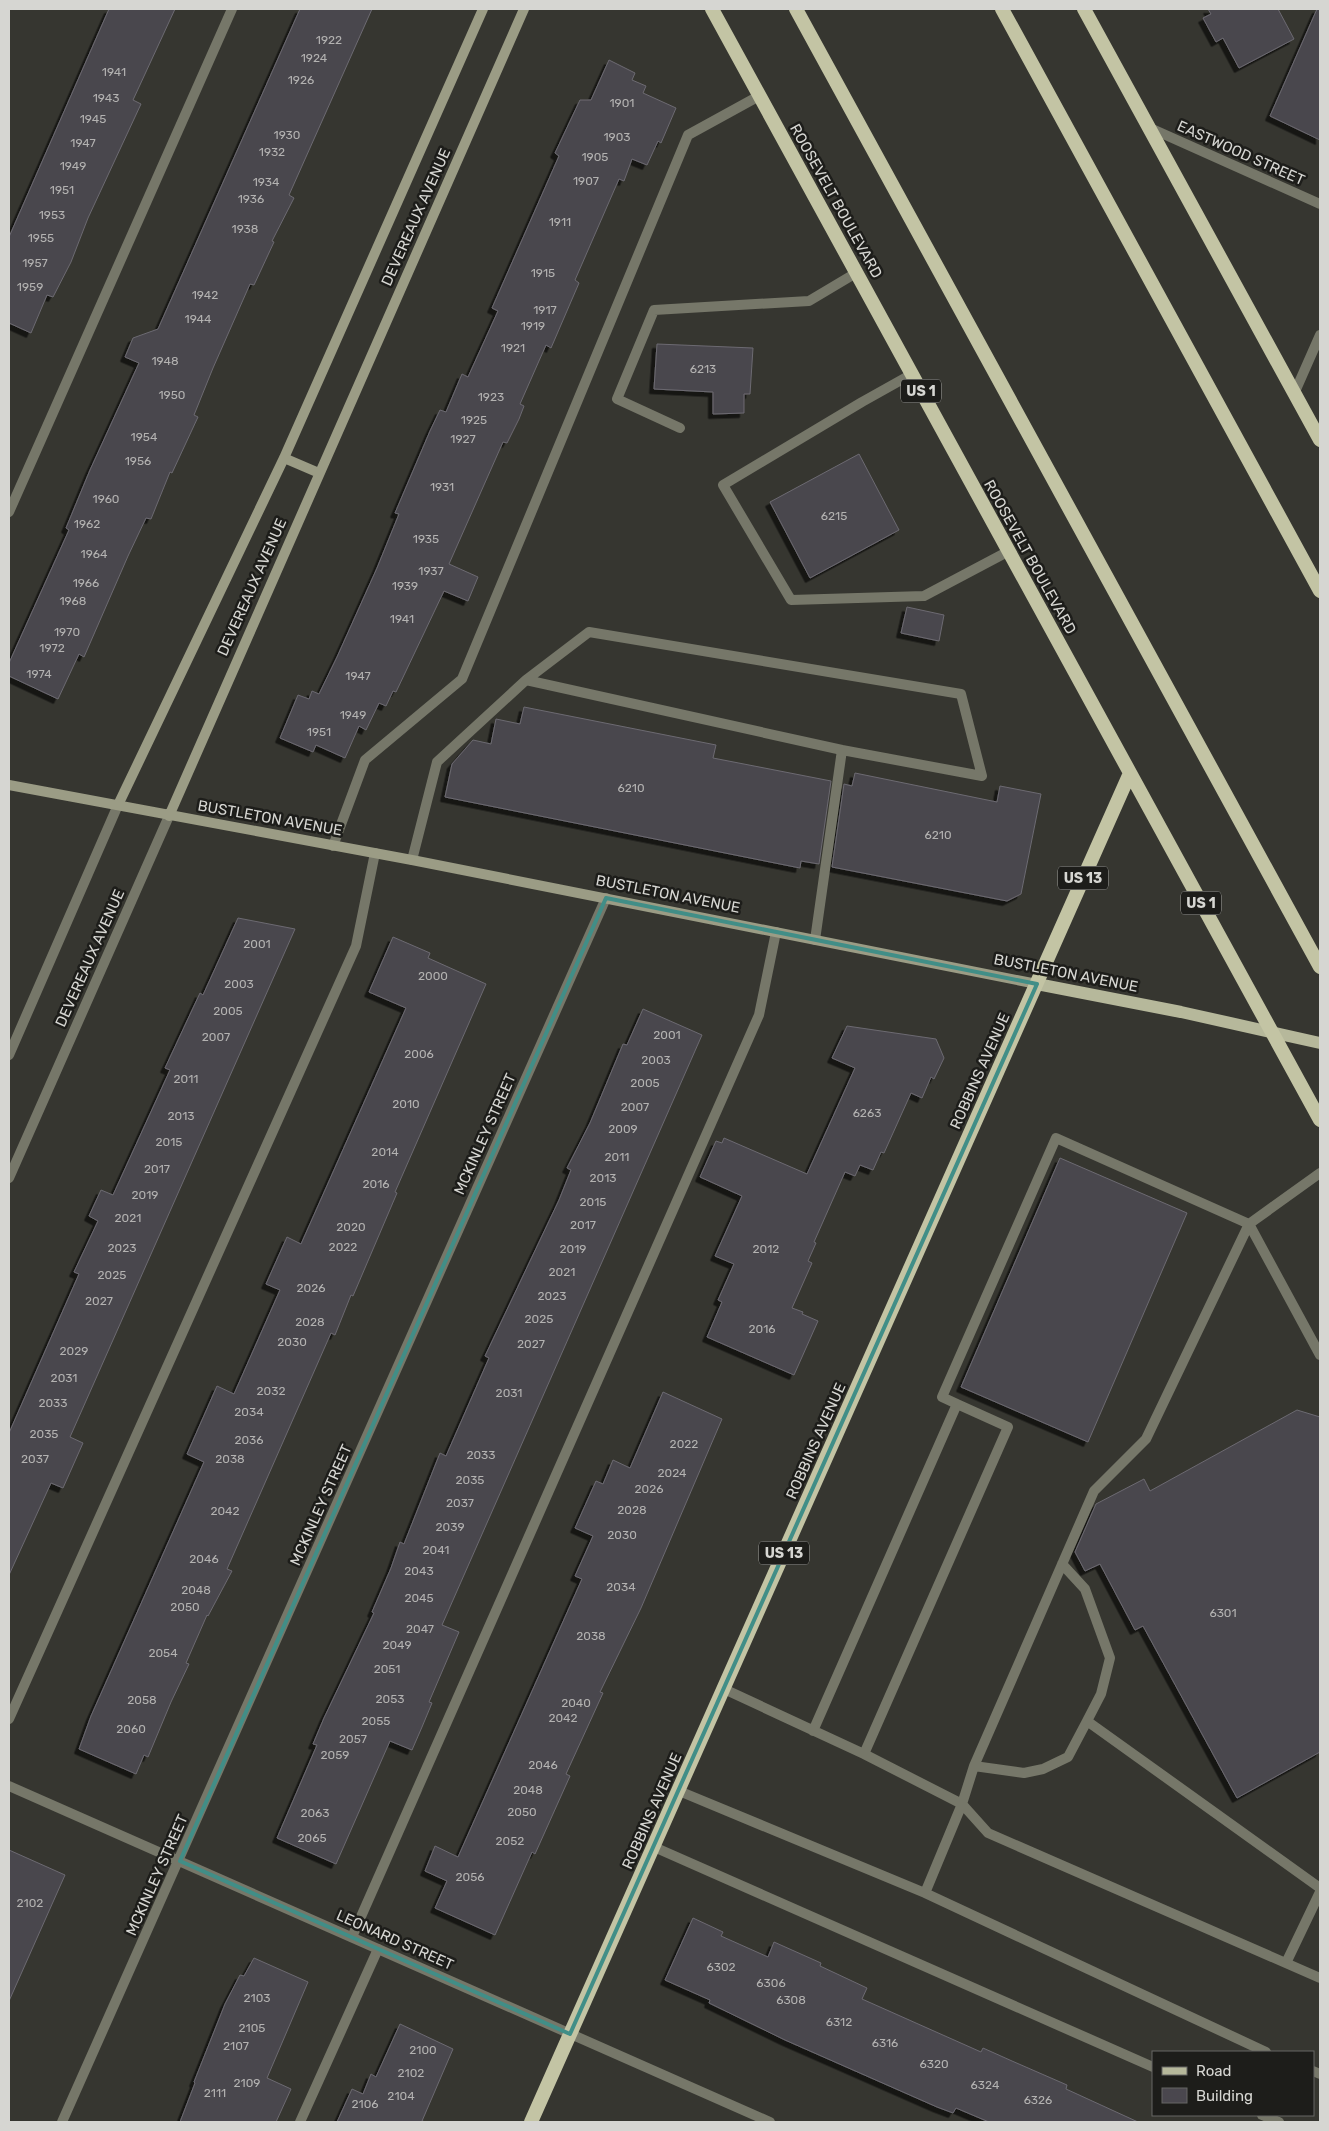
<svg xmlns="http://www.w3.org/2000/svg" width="1329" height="2131" font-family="Rubik,sans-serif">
<defs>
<filter id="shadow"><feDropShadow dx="-4.5" dy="4.5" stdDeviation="0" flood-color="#0009"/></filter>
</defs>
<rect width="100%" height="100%" fill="#363630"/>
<path fill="#4a474e" stroke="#6c6a71" filter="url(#shadow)" d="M109,9H175L133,100L141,104L88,218L71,262L53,297L47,295L31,333L9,323V237Z
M300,9H372L289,195L294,198L272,241L274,242L254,285L250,284L213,368L194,415L198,417L172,473L170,472L151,519L146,518L128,556L84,657L79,654L58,699L9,676V663L69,530L66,528L90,470L139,363L125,357L133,338L158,329Z
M1208,9H1278L1294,39L1239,68L1223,38L1216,42L1203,18L1211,14Z
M1317,9H1320V140L1270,116Z
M609,60L635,73L632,80L646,86L643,93L676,108L661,143L658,141L647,165L632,159L624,181L619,179L575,280L579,283L551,348L546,345L520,404L524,406L519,419L507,443L503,442L449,564L478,577L468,601L444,591L396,692L393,691L386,706L379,703L366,730L359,726L345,758L316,745L313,752L280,738L298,695L309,699L312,691L319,694L337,657L377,568L399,514L395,513L430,431L440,410L446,412L462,374L468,377L498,311L492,308L559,156L555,153L580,100H591Z
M657,344L753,348L750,394H744V413L713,414V392L654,389Z
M859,454L899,530L810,578L770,502Z
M907,607L944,615L939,641L901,633Z
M524,707L716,745L713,758L831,781L819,864L801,861L800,868L445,797L452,764L473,740L491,744L496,719L520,724Z
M855,773L997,802L1000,786L1041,794L1021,894L1007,901L832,867L844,784L852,786Z
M238,918L295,929L70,1437L83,1443L63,1488L51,1483L9,1575V1433L79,1274L74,1272L98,1221L89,1216L101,1190L113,1195L170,1070L165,1068L200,993L203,995Z
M393,937L430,953L428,958L486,984L395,1192L397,1193L353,1296L351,1295L335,1335L331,1333L227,1569L232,1571L208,1616L207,1615L186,1663L189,1664L171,1702L148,1757L144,1755L136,1774L79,1749L91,1716L204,1462L187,1454L217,1386L234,1394L280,1290L266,1284L287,1237L301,1244L406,1008L369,992Z
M643,1009L702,1035L442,1625L459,1632L429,1702L432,1703L422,1727L412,1750L390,1741L336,1864L277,1838L317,1745L313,1744L324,1718L374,1613L372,1612L391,1568L400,1542L404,1544L440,1453L446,1456L489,1358L485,1356L559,1200L571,1170L567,1168L590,1123L623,1044L627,1045Z
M847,1026L936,1039L944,1058L934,1079L931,1077L922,1098L911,1093L884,1153L881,1152L873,1170L860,1165L855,1176L845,1172L814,1242L816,1243L808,1261L812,1263L792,1308L803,1312L802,1314L818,1321L794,1375L707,1337L722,1302L718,1300L734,1264L715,1256L742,1196L700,1177L716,1141L722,1143L724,1138L807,1174L855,1068L832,1058Z
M1060,1158L1187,1213L1088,1442L961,1387Z
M663,1392L722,1419L641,1608L600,1692L603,1693L566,1774L570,1776L535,1854L532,1852L495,1935L435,1908L447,1881L425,1871L435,1846L458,1857L582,1579L575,1576L593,1536L575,1528L596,1481L603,1484L613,1460L630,1468Z
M1297,1410L1320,1417V1752L1237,1798L1143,1626L1135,1630L1100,1564L1085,1571L1075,1552L1096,1504L1144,1479L1150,1491Z
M9,1850L65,1875L9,2001Z
M693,1918L723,1932L721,1936L768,1957L774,1942L821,1963L820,1966L867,1988L862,1999L981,2052L983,2048L1012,2061L1067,2085L1066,2089L1138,2122H989L956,2108L953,2113L937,2107L785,2040L709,2003L710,2000L665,1980Z
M254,1958L308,1982L267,2078L291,2089L276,2122H180L195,2083L194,2082L225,2004L240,1975L244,1976Z
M400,2024L453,2049L422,2121L426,2122H337L352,2089L363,2094L371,2074L376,2077Z"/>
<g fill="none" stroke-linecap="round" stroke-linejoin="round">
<path stroke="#767769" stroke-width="10" d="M912,374L862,402L723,485L791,600L924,596L1009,551
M680,428L617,399L654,310L809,301L856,273
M9,512L232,9
M333,846L365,760L462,679L688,135L759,96
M412,860L437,762L526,680
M815,940L842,750L982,776L961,694L589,632L526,680L842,750
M1062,1564L1085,1589L1110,1658L1101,1694L1087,1721
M724,1689L864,1754L962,1804L988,1833L1320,1978
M9,1719L356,946L375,853
M813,1731L957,1404L942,1397L1056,1138L1249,1224L1320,1355
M864,1754L1008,1427L957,1404
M974,1766L1024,1773L1043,1769L1068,1757L1087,1721L1320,1888
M679,1791L925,1893L1266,2052
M654,1847L1153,2067
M925,1893L962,1804L974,1766L1094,1491L1146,1439L1249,1224L1320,1173
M352,1937L759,1015L776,932
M1286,1963L1320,1892
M1313,2071L1320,2074
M1262,2115L1279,2122
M300,2122L378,1949"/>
<path stroke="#767769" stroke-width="10" d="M1150,128L1320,204
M1294,394L1320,335
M9,1786L770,2122
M62,2122L606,898"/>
<path stroke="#767769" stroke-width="10" d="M9,1055L118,805
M9,1178L169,816"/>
<path stroke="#9b9c85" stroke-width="10" d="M284,458L319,473
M9,785L412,860L1037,984
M118,805L284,458L483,9
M169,816L524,9"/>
<path stroke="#b6b89b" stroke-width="12" d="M1037,984L1181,1012L1320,1043"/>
<path stroke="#c3c4a4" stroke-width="14" d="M712,9L1320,1120
M796,9L1320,967
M1002,9L1320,591
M1084,9L1320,440
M531,2122L1130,773"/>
</g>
<path fill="none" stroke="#418e87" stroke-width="4" stroke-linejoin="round" d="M606,898L1037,984L570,2034L180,1861Z"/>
<g text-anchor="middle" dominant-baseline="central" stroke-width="5" stroke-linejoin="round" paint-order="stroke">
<g font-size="12" fill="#b3b2b1">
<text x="329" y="40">1922</text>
<text x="314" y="58">1924</text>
<text x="114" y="72">1941</text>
<text x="301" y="80">1926</text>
<text x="106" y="98">1943</text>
<text x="622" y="103">1901</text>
<text x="93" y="119">1945</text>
<text x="287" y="135">1930</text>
<text x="617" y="137">1903</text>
<text x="83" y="143">1947</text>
<text x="272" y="152">1932</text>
<text x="595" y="157">1905</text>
<text x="73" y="166">1949</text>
<text x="586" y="181">1907</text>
<text x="266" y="182">1934</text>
<text x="62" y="190">1951</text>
<text x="251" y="199">1936</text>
<text x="52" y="215">1953</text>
<text x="560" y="222">1911</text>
<text x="245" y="229">1938</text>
<text x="41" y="238">1955</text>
<text x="35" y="263">1957</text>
<text x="543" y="273">1915</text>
<text x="30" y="287">1959</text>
<text x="205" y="295">1942</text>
<text x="545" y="310">1917</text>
<text x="198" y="319">1944</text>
<text x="533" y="326">1919</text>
<text x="513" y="348">1921</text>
<text x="165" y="361">1948</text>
<text x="703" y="369">6213</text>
<text x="172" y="395">1950</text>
<text x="491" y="397">1923</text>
<text x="474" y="420">1925</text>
<text x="144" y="437">1954</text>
<text x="463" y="439">1927</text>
<text x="138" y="461">1956</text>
<text x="442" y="487">1931</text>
<text x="106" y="499">1960</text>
<text x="834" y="516">6215</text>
<text x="87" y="524">1962</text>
<text x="426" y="539">1935</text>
<text x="94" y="554">1964</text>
<text x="431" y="571">1937</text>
<text x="86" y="583">1966</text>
<text x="405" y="586">1939</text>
<text x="73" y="601">1968</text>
<text x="402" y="619">1941</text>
<text x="67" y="632">1970</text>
<text x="52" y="648">1972</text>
<text x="39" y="674">1974</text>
<text x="358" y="676">1947</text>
<text x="353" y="715">1949</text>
<text x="319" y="732">1951</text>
<text x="631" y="788">6210</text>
<text x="938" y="835">6210</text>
<text x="257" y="944">2001</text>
<text x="433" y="976">2000</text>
<text x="239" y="984">2003</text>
<text x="228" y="1011">2005</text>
<text x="667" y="1035">2001</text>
<text x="216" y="1037">2007</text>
<text x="419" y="1054">2006</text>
<text x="656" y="1060">2003</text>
<text x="186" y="1079">2011</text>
<text x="645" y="1083">2005</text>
<text x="406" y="1104">2010</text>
<text x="635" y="1107">2007</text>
<text x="867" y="1113">6263</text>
<text x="181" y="1116">2013</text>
<text x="623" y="1129">2009</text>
<text x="169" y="1142">2015</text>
<text x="385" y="1152">2014</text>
<text x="617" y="1157">2011</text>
<text x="157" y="1169">2017</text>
<text x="603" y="1178">2013</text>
<text x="376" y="1184">2016</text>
<text x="145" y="1195">2019</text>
<text x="593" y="1202">2015</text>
<text x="128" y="1218">2021</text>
<text x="583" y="1225">2017</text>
<text x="351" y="1227">2020</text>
<text x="343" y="1247">2022</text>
<text x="122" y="1248">2023</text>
<text x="573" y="1249">2019</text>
<text x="766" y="1249">2012</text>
<text x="562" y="1272">2021</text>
<text x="112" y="1275">2025</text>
<text x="311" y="1288">2026</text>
<text x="552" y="1296">2023</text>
<text x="99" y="1301">2027</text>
<text x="539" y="1319">2025</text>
<text x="310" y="1322">2028</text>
<text x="762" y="1329">2016</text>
<text x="292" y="1342">2030</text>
<text x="531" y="1344">2027</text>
<text x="74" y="1351">2029</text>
<text x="64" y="1378">2031</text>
<text x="271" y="1391">2032</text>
<text x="509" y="1393">2031</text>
<text x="53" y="1403">2033</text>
<text x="249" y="1412">2034</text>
<text x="44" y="1434">2035</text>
<text x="249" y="1440">2036</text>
<text x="684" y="1444">2022</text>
<text x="481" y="1455">2033</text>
<text x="35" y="1459">2037</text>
<text x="230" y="1459">2038</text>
<text x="672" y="1473">2024</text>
<text x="470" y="1480">2035</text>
<text x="649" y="1489">2026</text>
<text x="460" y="1503">2037</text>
<text x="632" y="1510">2028</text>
<text x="225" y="1511">2042</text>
<text x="450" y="1527">2039</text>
<text x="622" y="1535">2030</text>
<text x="436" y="1550">2041</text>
<text x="204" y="1559">2046</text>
<text x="419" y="1571">2043</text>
<text x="621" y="1587">2034</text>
<text x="196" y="1590">2048</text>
<text x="419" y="1598">2045</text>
<text x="185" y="1607">2050</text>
<text x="1223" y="1613">6301</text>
<text x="420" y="1629">2047</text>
<text x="591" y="1636">2038</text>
<text x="397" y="1645">2049</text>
<text x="163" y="1653">2054</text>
<text x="387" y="1669">2051</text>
<text x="390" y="1699">2053</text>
<text x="142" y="1700">2058</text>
<text x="576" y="1703">2040</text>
<text x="563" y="1718">2042</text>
<text x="376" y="1721">2055</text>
<text x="131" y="1729">2060</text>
<text x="353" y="1739">2057</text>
<text x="335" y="1755">2059</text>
<text x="543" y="1765">2046</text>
<text x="528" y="1790">2048</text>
<text x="522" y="1812">2050</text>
<text x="315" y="1813">2063</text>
<text x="312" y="1838">2065</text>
<text x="510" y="1841">2052</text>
<text x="470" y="1877">2056</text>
<text x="30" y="1903">2102</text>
<text x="721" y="1967">6302</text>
<text x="771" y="1983">6306</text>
<text x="257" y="1998">2103</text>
<text x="791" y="2000">6308</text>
<text x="839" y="2022">6312</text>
<text x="252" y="2028">2105</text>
<text x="885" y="2043">6316</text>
<text x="236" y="2046">2107</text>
<text x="423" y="2050">2100</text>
<text x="934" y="2064">6320</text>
<text x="411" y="2073">2102</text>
<text x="247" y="2083">2109</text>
<text x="985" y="2085">6324</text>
<text x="215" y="2093">2111</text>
<text x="401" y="2096">2104</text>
<text x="1038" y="2100">6326</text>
<text x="365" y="2104">2106</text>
</g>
<g fill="#1d1d1a" stroke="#9e9e9b" stroke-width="1">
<rect x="901" y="379.5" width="40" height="23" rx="4"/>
<rect x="1058" y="866.5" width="50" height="23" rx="4"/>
<rect x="1181" y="891.5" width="40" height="23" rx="4"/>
<rect x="759" y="1541.5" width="50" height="23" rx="4"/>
</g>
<g font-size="14" font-weight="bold" fill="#d6d6d2">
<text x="921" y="391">US 1</text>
<text x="1083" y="878">US 13</text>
<text x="1201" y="903">US 1</text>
<text x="784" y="1553">US 13</text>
</g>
<g font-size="15" fill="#d6d6d2" stroke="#1d1d1a">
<text transform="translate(1241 153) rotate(24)">EASTWOOD STREET</text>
<text transform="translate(836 201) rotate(61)">ROOSEVELT BOULEVARD</text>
<text transform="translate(416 217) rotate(-66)">DEVEREAUX AVENUE</text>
<text transform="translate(1030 557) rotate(61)">ROOSEVELT BOULEVARD</text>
<text transform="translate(252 587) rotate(-66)">DEVEREAUX AVENUE</text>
<text transform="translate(270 818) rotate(10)">BUSTLETON AVENUE</text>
<text transform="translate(668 894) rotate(11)">BUSTLETON AVENUE</text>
<text transform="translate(90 958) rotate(-66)">DEVEREAUX AVENUE</text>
<text transform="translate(1066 973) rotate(11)">BUSTLETON AVENUE</text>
<text transform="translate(980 1071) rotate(-66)">ROBBINS AVENUE</text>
<text transform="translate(485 1134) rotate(-66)">MCKINLEY STREET</text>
<text transform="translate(816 1441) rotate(-66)">ROBBINS AVENUE</text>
<text transform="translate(321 1505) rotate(-66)">MCKINLEY STREET</text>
<text transform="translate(652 1811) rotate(-66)">ROBBINS AVENUE</text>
<text transform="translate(157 1875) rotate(-66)">MCKINLEY STREET</text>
<text transform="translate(395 1940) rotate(24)">LEONARD STREET</text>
</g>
</g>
<rect width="1329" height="2131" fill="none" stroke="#d6d6d2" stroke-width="20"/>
<rect x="1152" y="2051" width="162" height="65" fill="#1d1d1a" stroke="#676764"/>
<rect x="1162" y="2067" width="25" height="8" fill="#b6b89b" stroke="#676764"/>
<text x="1196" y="2076" font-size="15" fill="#d6d6d2">Road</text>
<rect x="1162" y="2088" width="25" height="15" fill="#4a474e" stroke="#676764"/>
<text x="1196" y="2101" font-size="15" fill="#d6d6d2">Building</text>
</svg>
